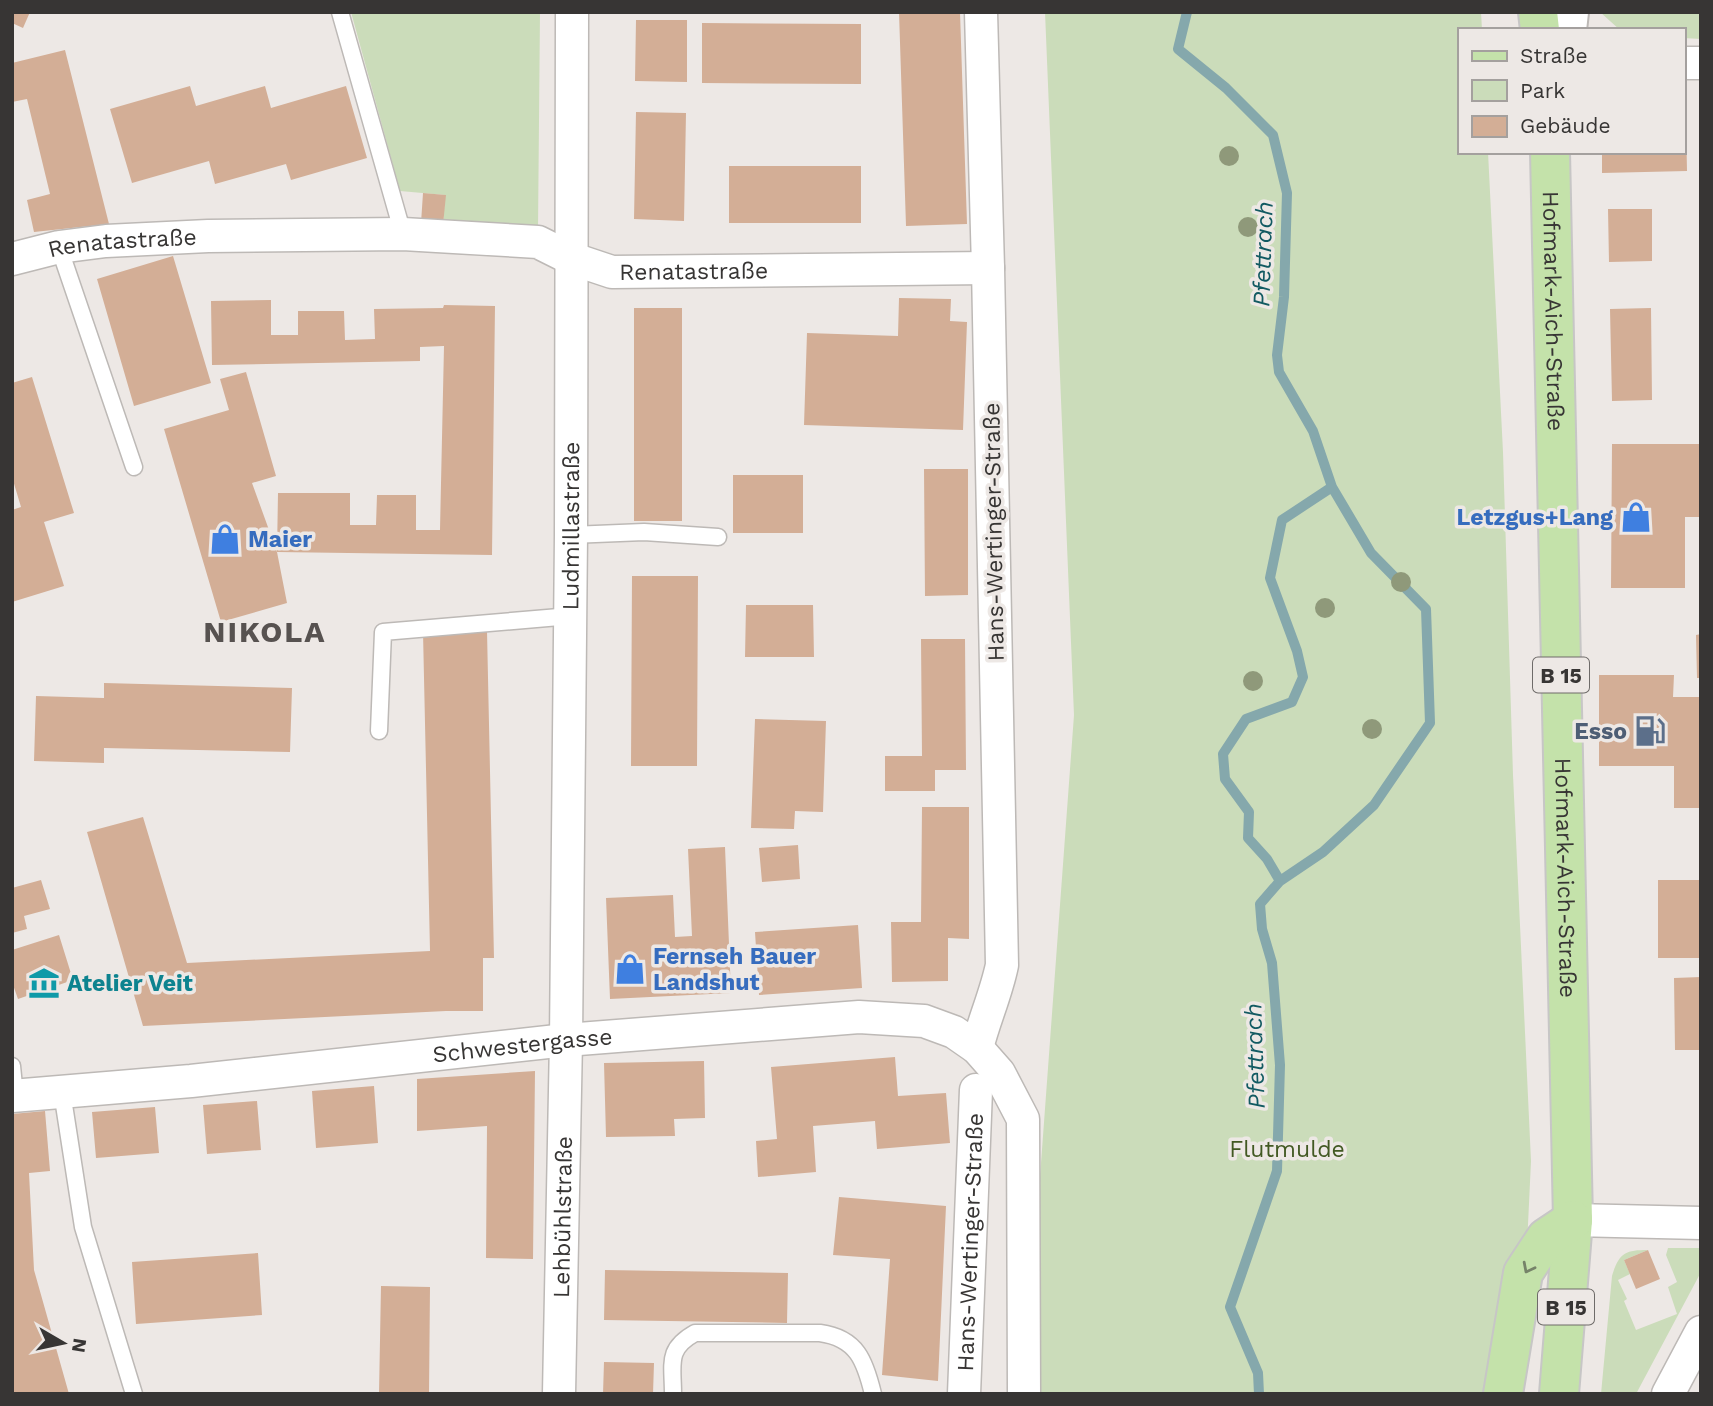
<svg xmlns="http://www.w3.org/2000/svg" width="1713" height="1406" font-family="'Work Sans',sans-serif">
<rect width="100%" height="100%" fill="#ede8e5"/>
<path fill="#cbdcba" d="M351,12H540L538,229L443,225L445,195L400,191Z
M1045,12H1481L1482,30H1459V152H1488L1503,452L1513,775L1531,1161L1520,1394H1024L1074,715Z
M1600,12H1701V39L1683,38V30H1620Z
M1668,1248H1700L1701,1272L1636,1394H1601L1612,1276C1619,1253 1625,1250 1648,1250L1624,1260L1630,1274L1618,1280L1627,1299L1624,1301L1636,1330L1677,1314L1668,1287L1677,1282L1666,1255Z"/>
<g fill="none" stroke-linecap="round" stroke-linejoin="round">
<path stroke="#85a8ac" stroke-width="10" d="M1187,12L1178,49L1226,88L1273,135L1287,193L1284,297L1277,355L1279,372L1313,431L1332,487L1282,520L1270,578L1297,651L1303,677L1292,702L1246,719L1223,754L1225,779L1249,812L1248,838L1267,859L1280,881L1260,904L1262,929L1272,963L1280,1065L1277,1171L1230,1307L1258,1373L1259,1394
M1280,881L1323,852L1374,805L1430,723L1426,609L1371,553L1332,487"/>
</g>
<path fill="#d3ae96" d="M12,12H30L23,28L12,23Z
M899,12H960L967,224L906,226Z
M636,20H687V82L635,81Z
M702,23L861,24V84L702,83Z
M65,50L109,224L34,232L27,200L50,194L27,99L12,102V63Z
M190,86L196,106L265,86L271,108L346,86L367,158L291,180L286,164L215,184L209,161L132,183L110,109Z
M636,112L686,113L684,221L634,219Z
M1683,122H1686L1687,171L1602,173V152H1683Z
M729,166H861V223H729Z
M423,193L446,195L443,225L421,223Z
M1608,209H1652V261L1609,262Z
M173,256L211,383L134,406L97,279Z
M899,298L951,299L950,321L967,322L963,430L804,425L807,333L898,336Z
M271,300V335H298V311H344L345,340L375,339L374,309L443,308L444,305L495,306L492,555L277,552L278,493H350V525H376L377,495H416V530H440L444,346L420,347V361L212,365L211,301Z
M634,308H682V521H634Z
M1651,308L1652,400L1612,401L1610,309Z
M246,372L276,476L252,483L277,552L287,603L221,622L164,429L229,410L220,379Z
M32,377L74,513L44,522L64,586L12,602V510L21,507L12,477V383Z
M1612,444H1701V517H1685V588H1611Z
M924,469H968V595L925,596Z
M733,475H803V533H733Z
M632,576H698L697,766H631Z
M746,605H813L814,657H745Z
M487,631L494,958H483V1011H446L143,1026L87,832L143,817L187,963L430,951L423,632Z
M1701,634V678H1697L1696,635Z
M921,639H965L966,770H935V791H885V756H922Z
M1599,675H1674L1673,697H1701V808H1674V766H1599Z
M104,683L292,688L290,752L104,748V763L34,761L36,696L104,698Z
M755,719L826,721L823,812L795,811L794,829L751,828Z
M922,807H969V939L948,938V981L892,982L891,922H921Z
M798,845L800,879L762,882L759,848Z
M725,847L731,993L610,999L606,898L673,895L675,937L692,936L688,849Z
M41,880L50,909L24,916L27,929L12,933V888Z
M1658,880H1701V958H1658Z
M858,925L862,988L759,995L755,932Z
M59,935L73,980L18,999L12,982V950Z
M1701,977V1050H1675L1674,978Z
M895,1057L898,1096L946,1093L950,1143L877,1149L875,1121L813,1126L816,1172L758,1177L756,1141L777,1139L771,1067Z
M704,1061L705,1118L674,1119L675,1136L606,1137L604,1063Z
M535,1071L533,1259L486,1258L487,1126L417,1131V1079Z
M374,1086L378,1143L316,1148L312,1091Z
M257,1101L261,1150L207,1154L203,1105Z
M155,1107L159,1153L96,1158L92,1112Z
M45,1111L50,1171L29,1173L34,1270L69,1394H14L12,1114Z
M839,1197L946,1206L938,1381L882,1375L890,1259L833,1255Z
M1648,1250L1660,1279L1636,1289L1624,1260Z
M258,1253L262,1315L136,1324L132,1262Z
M605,1270L788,1273L787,1323L604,1320Z
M381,1286L430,1287L429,1394H379Z
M604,1362L654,1363L653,1394H603Z"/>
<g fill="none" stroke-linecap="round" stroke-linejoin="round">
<defs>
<path id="lane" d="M340,12L403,234
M59,247L134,467
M571,535L644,532L718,537
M379,731L383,632L571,616
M12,1066L15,1096
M62,1092L83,1227L134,1394
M673,1394C673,1364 666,1349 695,1333H820C857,1338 865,1361 873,1394"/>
<g id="street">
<path d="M1683,63H1701"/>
<path id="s1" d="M12,259L59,247L106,241L208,236L403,234L538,242L570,258L612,272L988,268"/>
<path d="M977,1048C984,1020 996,994 1002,965L988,268L981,12"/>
<path id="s2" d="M12,1096L191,1081L566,1040L859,1017L924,1021L954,1032L977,1048L999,1073L1023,1119L1024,1394"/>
<path d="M1573,1220L1701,1223"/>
<path id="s3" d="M559,1394L566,1040L571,535L572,12"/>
<path id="s4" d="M964,1394L976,1090"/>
<path d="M1668,1394L1701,1332"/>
</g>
<path id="secondary" d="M1567,30L1569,12"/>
<g id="primary">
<path d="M1538,12L1540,30"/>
<path id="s5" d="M1550,152L1573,1220L1559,1394"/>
<path d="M1503,1394L1523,1273L1546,1238L1573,1220"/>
</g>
</defs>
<use href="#lane" stroke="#bdb9b6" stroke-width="19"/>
<use href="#street" stroke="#bdb9b6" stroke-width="35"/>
<use href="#secondary" stroke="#bdb9b6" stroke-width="42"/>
<use href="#primary" stroke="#c7c6c6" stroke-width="42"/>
<use href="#lane" stroke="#fff" stroke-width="16"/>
<use href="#street" stroke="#fff" stroke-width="32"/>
<use href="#secondary" stroke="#fff" stroke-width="38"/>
<use href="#primary" stroke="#c4e2aa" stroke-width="38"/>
</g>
<g fill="#8f997a">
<circle cx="1229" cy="156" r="10"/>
<circle cx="1248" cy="227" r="10"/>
<circle cx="1401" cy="582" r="10"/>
<circle cx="1325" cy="608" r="10"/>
<circle cx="1253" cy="681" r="10"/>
<circle cx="1372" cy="729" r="10"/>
</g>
<defs><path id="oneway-chevron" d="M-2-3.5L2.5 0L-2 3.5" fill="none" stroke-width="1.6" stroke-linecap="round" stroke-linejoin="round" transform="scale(1.75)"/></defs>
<use stroke="#768369" href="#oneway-chevron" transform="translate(1528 1268) rotate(117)"/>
<defs>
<symbol id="shop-bare" viewBox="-9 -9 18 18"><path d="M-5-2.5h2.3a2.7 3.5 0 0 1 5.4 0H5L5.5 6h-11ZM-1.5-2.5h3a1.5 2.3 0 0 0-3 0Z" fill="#3f7fe0" stroke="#ede8e5" stroke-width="2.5" paint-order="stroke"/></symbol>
<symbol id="fuel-bare" viewBox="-9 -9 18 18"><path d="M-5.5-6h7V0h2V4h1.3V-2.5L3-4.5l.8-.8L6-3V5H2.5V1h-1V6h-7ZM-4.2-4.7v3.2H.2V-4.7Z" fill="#5c6f8a" stroke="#ede8e5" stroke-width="2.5" paint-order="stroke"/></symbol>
<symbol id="museum-bare" viewBox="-9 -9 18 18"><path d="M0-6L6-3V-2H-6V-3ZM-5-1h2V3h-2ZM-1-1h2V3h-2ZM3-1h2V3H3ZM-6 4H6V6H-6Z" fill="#0f9aa8" stroke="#ede8e5" stroke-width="2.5" paint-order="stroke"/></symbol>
</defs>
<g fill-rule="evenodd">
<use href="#shop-bare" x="1614" y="495" width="44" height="44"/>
<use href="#shop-bare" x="203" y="517" width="44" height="44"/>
<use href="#fuel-bare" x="1628" y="709" width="44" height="44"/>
<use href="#shop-bare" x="608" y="947" width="44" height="44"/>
<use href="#museum-bare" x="22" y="961" width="44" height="44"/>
</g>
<g text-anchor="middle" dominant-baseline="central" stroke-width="7" stroke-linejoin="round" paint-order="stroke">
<g fill="#ede8e5" stroke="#6e6b69" stroke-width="2">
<rect x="1533" y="657.5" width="56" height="35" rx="5"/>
<rect x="1538" y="1289.5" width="56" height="35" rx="5"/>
</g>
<g font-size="21" font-weight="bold" fill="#373534">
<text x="1561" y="675">B 15</text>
<text x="1566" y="1307">B 15</text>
</g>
<g font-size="23" fill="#373534" stroke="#ede8e5">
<text stroke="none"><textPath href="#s1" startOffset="112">Renatastraße</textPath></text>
<text stroke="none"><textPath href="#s1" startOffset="690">Renatastraße</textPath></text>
<text stroke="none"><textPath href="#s5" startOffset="159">Hofmark-Aich-Straße</textPath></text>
<text stroke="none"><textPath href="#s3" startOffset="868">Ludmillastraße</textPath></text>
<text transform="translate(994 532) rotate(-91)">Hans-Wertinger-Straße</text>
<text stroke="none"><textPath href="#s5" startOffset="726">Hofmark-Aich-Straße</textPath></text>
<text stroke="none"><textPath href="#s2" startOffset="513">Schwestergasse</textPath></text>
<text stroke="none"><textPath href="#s3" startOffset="177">Lehbühlstraße</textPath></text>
<text stroke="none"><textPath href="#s4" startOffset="152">Hans-Wertinger-Straße</textPath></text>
</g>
<g font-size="23" font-weight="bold" fill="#366cbe" stroke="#ede8e5" text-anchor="start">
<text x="1613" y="517" text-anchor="end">Letzgus+Lang</text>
<text x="248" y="539">Maier</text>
<text x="653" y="956">Fernseh Bauer<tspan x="653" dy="26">Landshut</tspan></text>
</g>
<g font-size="23" font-weight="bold" fill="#4e5e75" stroke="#ede8e5" text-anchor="end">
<text x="1627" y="731">Esso</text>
</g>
<g font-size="23" font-weight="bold" fill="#0d838f" stroke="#ede8e5" text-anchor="start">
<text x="67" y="983">Atelier Veit</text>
</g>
<g font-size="23" fill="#425923" stroke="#ede8e5">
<text x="1287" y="1149">Flutmulde</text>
</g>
<g font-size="24" font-style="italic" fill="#125a62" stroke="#ede8e5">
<text transform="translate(1263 254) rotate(-88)">Pfettrach</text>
<text transform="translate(1255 1056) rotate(-92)">Pfettrach</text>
</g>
<g font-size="30" font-weight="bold" letter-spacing="2" fill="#575250" stroke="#ede8e5">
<text x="265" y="631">NIKOLA</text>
</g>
</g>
<rect width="1713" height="1406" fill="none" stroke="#373534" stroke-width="28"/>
<rect x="1458" y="28" width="228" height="126" fill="#ede8e5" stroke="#a4a09e" stroke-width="2"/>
<rect x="1472" y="51" width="35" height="10" fill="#c4e2aa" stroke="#a4a09e" stroke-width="2"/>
<text x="1520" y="63" font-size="21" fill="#373534">Straße</text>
<rect x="1472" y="80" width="35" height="21" fill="#cbdcba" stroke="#a4a09e" stroke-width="2"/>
<text x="1520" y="98" font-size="21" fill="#373534">Park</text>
<rect x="1472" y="116" width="35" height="21" fill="#d3ae96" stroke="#a4a09e" stroke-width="2"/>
<text x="1520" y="133" font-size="21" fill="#373534">Gebäude</text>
<g transform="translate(63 1343) rotate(99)" stroke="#ede8e5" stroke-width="5" paint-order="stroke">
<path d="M0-5L12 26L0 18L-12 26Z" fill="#373534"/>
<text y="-10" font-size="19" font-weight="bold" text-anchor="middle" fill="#373534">N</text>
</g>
</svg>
